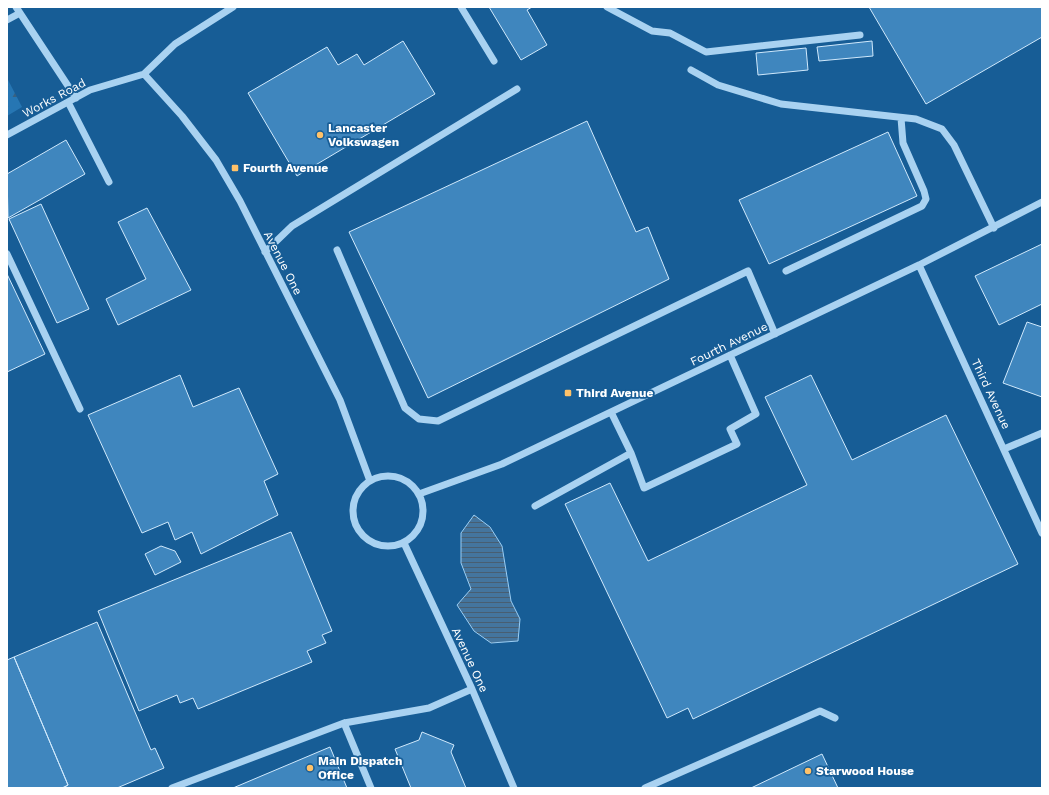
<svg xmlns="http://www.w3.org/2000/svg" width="1049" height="795" font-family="'Work Sans',sans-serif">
<defs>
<pattern id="forest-firs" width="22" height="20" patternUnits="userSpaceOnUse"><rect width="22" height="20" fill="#2676b3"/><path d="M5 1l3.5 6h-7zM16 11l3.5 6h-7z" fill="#396180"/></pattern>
<pattern id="water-rules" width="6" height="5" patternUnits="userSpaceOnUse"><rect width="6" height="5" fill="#44759e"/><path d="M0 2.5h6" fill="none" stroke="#485e71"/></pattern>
</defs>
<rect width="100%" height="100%" fill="#175d96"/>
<path fill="url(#forest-firs)" d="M7,78L22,107L7,116Z"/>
<path fill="url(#water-rules)" stroke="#9bcef4" d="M474,515L490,527L502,546L511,601L520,619L518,641L491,643L474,631L457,605L471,589L461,563V533Z"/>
<path fill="#3f86be" stroke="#d0e9fc" d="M489,7H532L527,10L547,45L521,60Z
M869,7H1042V37L926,104Z
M403,41L435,94L297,176L248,93L327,47L338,65L357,54L364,65Z
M872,41L873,56L819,61L817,47Z
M806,48L808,70L758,75L756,53Z
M587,121L636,232L648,227L669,279L428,398L349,232Z
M888,132L917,196L769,264L739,200Z
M66,140L85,174L8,218L7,174Z
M41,204L89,309L57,323L9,219Z
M147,208L191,290L118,325L106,299L146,279L118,222Z
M1042,244V304L999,325L975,276Z
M7,274L45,354L7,372Z
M1027,322L1042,327V397L1003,383Z
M180,375L193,407L239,388L278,474L264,481L278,515L201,554L192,532L175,540L168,522L142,533L88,415Z
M811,375L852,460L946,415L1018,564L693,719L688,708L667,718L565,504L610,483L648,561L807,485L765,397Z
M291,532L332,631L322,635L326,643L307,651L312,662L198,709L193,698L180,703L177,695L139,711L98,611Z
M161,546L175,551L181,562L155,575L145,554Z
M97,622L151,750L155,748L164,768L117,788H63L68,785L14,657Z
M14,657L68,785L62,788H7V660Z
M422,732L454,745L451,752L466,788H411L395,749L419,740Z
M330,747L347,788H233Z
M822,754L838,788H751Z"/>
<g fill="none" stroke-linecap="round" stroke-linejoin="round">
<path stroke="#a9d2f1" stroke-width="7" d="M16,7L76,98
M461,7L494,61
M607,7L652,31L670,33L706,52L860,35
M7,20L20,13
M691,70L718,85L781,104L916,119L942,129L954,145L994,228
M144,74L182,116L216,160L240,201L340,400L370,481
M68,102L109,182
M7,135L90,90L144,74L175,44L233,7
M337,250L405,408L419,419L438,421L748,271L775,334
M265,252L292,226L517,89
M7,254L80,409
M919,265L1042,533
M786,271L922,206L926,199L924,191L903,143L901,118
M1004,449L1042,433
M631,453L644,488L737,444L730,429L756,414L730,355
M353 511a35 35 0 1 1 70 0a35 35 0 1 1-70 0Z
M419,494L502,464L919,265L1042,202
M535,506L631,453L611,412
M404,543L472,689L514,788
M344,723L371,788
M172,788L344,723L429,708L472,689
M645,788L820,711L835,718"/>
</g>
<g fill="#ffc269" stroke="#175d96" stroke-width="1.5">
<circle cx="320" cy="135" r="4"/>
<rect x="231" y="164" width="8" height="8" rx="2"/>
<rect x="564" y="389" width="8" height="8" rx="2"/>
<circle cx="310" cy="768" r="4"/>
<circle cx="808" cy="771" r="4"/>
</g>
<g text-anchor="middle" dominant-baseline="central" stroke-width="3.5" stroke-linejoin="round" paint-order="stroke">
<g font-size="12" fill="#fff" stroke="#175d96">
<text transform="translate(54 98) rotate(-28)">Works Road</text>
<text transform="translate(283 263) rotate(63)">Avenue One</text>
<text transform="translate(729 344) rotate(-26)">Fourth Avenue</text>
<text transform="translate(991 394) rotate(65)">Third Avenue</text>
<text transform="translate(470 660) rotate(65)">Avenue One</text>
</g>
<g font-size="12" font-weight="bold" fill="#fff" stroke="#175d96" text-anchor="start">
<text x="328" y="128">Lancaster<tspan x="328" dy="14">Volkswagen</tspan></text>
<text x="243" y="168">Fourth Avenue</text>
<text x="576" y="393">Third Avenue</text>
<text x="318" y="761">Main Dispatch<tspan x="318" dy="14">Office</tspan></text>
<text x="816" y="771">Starwood House</text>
</g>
</g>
<rect width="1049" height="795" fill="none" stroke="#ffffff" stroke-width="16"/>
</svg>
